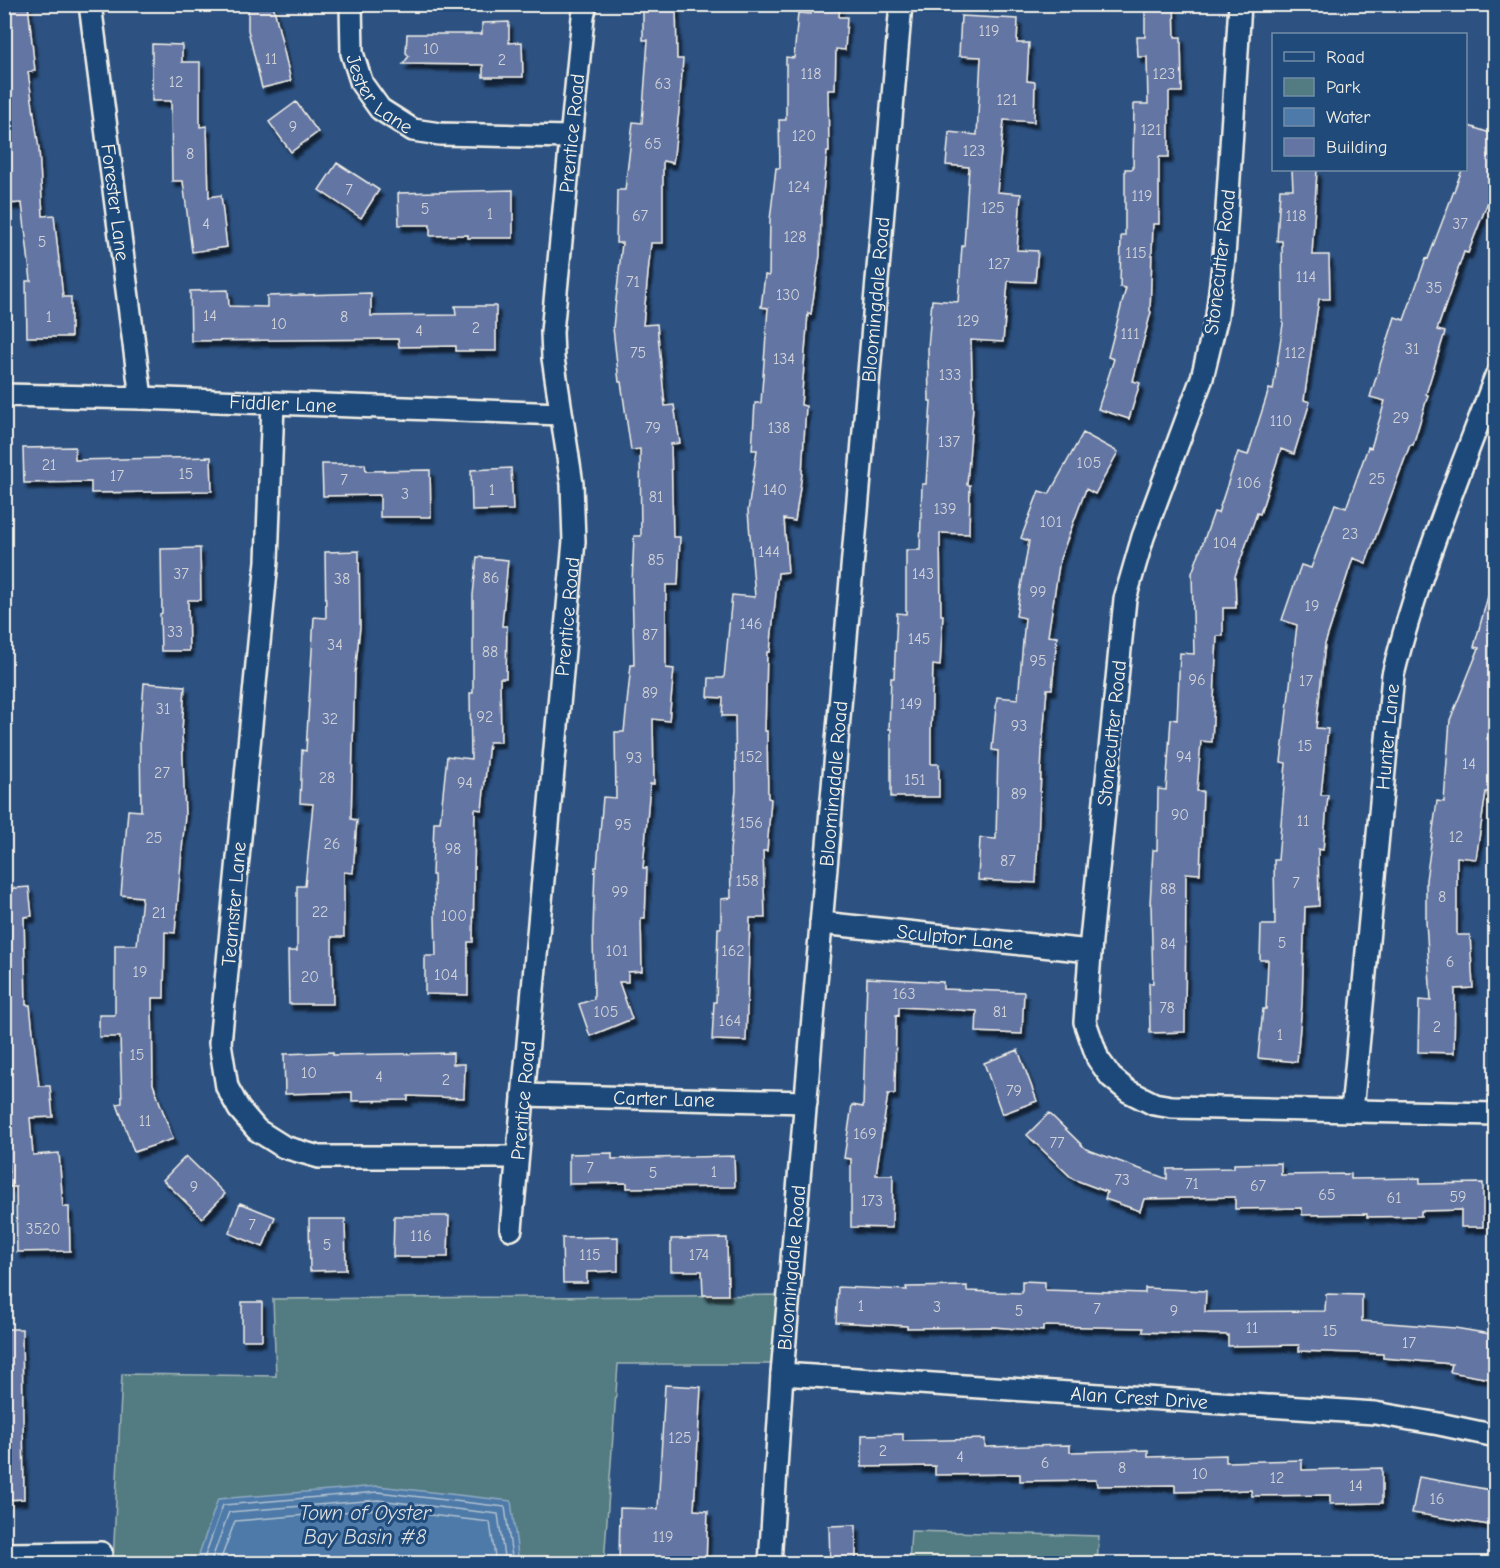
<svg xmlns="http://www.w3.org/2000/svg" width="1500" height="1568" font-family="'Comic Neue',sans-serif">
<defs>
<filter id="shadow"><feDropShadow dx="3.5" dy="6" stdDeviation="1.5" flood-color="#0009"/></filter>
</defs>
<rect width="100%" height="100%" fill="#2d5282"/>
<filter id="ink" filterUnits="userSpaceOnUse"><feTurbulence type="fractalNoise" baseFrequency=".0167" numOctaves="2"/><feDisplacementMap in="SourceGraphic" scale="12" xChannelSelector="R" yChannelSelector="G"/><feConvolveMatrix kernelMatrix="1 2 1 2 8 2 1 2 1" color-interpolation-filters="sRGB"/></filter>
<g filter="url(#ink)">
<path fill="#527b82" stroke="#a3b6b5" stroke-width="1.5" d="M793,1295L787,1364H618L604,1563L113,1564L122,1374L276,1376L273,1299Z
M911,1531L1099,1536L1097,1563H909Z"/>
<path fill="#4d7aa9" stroke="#90aac2" stroke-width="1.5" d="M378,1486L511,1501L519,1563H196L218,1499Z"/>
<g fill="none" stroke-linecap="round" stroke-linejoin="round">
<path stroke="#b1c1cf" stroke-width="1.5" d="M202,1564L223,1505L378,1492L505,1507L513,1564
M210,1564L229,1512L378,1500L498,1514L505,1564
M219,1564L235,1521L378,1509L490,1522L496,1564"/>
</g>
<path fill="#6474a3" stroke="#f4f1e8" stroke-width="1.5" filter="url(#shadow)" d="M4,4H28L35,71L28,72L39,149L43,216L54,215L63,297H71V337H27L26,281H31L22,203L4,204Z
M248,4H273L291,81L262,88L248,30Z
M643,4H676L677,59H683L679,111L673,163L663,161V243H651L643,325L657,324L665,406L674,405L680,443L671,444L673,537H680L678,585H666V668L674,669L669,721L653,719L654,784H650L643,868H647L645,918H641L642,971L628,972V982H619L632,1019L590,1036L579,1004L594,999L593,931L595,867H597L603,797L616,798L615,732H624L631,665H634L632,584L634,536H641L640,449L631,450L621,382H619L613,328L622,243H616L617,190H625L633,122L642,123L648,40H643Z
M812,4H840L839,17H847L845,50L836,49L835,90H828L829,152H827L821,214L820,255L811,314L808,313L801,405L806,406L802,474L795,521L784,519L788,572L778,573L770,652H767L765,731H767L768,798L771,799L767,851H763L765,918H750L746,1041L712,1040L714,1002H716L718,928H721V899L731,898L730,851L736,790L735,716H722L723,698L708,697L709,678H724L732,595L755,597L748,511L757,450H752L755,403H761L768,308L761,307L765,275L769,276L770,220L776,168H780L779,120H786V57L794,58L798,13L811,14Z
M1145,4H1174L1175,37H1181L1182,92H1169V157H1159V224H1153L1150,311L1151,312L1133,381L1140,383L1129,419L1098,409L1114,359L1108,357L1126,288L1120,287L1121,236H1125V169H1133L1134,104H1148L1147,57H1138L1137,37H1145Z
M961,16L1018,19L1017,43H1029L1027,81L1035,82L1034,122L1004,120L997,192L1021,194L1017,250L1038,251L1035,282L1008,281L1003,342L971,340L973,407L967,485H970L969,534L940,533L941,615H943L940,666L933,665L931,733V764H939V797H891V729H889L891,678H894L897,613L906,614V550H920L922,484H926L931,401H929L928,348L932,300L958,302L962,246H964L969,167L946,165L949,132L977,135L981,57L959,56Z
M509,22V43L522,42L523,77H483V65L403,64L409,56L406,53L407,34H482V23Z
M152,44L182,45V62H200V127L207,126L209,197L221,195L227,247L192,252L183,181H172L171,101H152Z
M296,102L318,132L291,152L269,122Z
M1466,125L1496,135V195L1491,194L1468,253L1464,252L1437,330L1445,332L1426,394L1428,395L1413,445H1410L1366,563L1353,558L1325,644L1316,728L1328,729L1321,795H1328L1323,850L1318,849L1319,906L1305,907L1302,1004L1297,1062L1258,1058L1263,1009H1266L1268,960H1260L1261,925H1275L1274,860H1278L1286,763L1281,762L1297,625L1282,620L1301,565L1311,568L1335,504L1346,508L1368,447L1371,448L1385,401L1370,397L1395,317L1404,320L1426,258L1428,259L1462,170H1466Z
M337,163L379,190L361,218L319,190Z
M1292,170H1317L1312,255H1329L1330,299H1319L1304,400L1310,402L1294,454L1281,449L1260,514L1257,513L1235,576L1236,608H1223V636H1217L1212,742L1201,741L1197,791H1203L1200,874L1186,873L1185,1032L1150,1033L1149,983H1153L1151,904H1150L1153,850H1157L1158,789L1166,790L1171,719L1177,720L1180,653L1194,654L1192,573L1214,512L1218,513L1238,452L1248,455L1269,389L1273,390L1283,324L1282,241H1277L1280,189H1293Z
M513,190V238H468V235L430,236V225H399L398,193Z
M228,290L229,306L267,307V296L371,293V316L456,315L455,306H496V351H456V346L399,347L398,339L191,341L190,291Z
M1083,433L1118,452L1095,494L1086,489L1060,559L1048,636L1057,637L1052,689H1047L1042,750L1036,883L978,880L980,838L996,839L998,751L992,750L997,697L1018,699L1025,618L1016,616L1029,541L1021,538L1039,491L1049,494Z
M75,447V460L211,457L212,491L91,493V482L24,483L23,448Z
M322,464H365L366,471L430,470L431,517H380V495L323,496Z
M511,468L513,510L472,511L471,470Z
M200,548L201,600H188L189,651H161L160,614L162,613L161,549Z
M359,551L360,627L355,673L351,819L357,820L353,873L344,872V937H332L333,1004H289L288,951H297V886H305L313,804L300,803L302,750L306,751L314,617L326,618L325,552Z
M477,557L508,560L502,626H507L506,678H500L501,742H489L482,810L475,809L473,942H468V995L425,994V956H436L434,875H432L434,822H440L447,756L471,759L470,693H473V595Z
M1490,589L1496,590V718L1487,739L1494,740L1489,792H1486L1476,859L1457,857V935H1470L1473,988L1455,989L1454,1053L1418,1052L1419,1000L1431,1001L1426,921V880L1437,801L1444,802L1450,720L1479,648L1474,647Z
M144,683L185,686L182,731L185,815L175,933L165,932L164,998H152L153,1084L173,1139L134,1152L117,1104L122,1103L120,1037H99V1015H115V945H137L142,897L121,895L128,810L141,811L140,739Z
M29,887L32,916L24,917L26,1005H30L39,1086H50L53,1117L30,1118L33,1155L59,1153L63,1207H69L70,1251L17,1252L16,1187H10L4,1116V889Z
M867,978L943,982V989L1024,992L1022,1034L976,1032L977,1011L899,1007V1016L896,1015L895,1094H888L876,1175H893L892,1228L851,1227V1159L844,1158L852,1105L863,1107Z
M1018,1050L1037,1101L1002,1114L984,1063Z
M333,1052V1055L453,1053V1064H465L464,1098L408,1096V1100L352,1101V1092L285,1094L284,1054Z
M1049,1113L1086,1149L1167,1179V1169L1234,1168V1164L1281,1163V1175L1351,1174V1179L1420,1178V1184L1483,1183V1227H1461V1210L1421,1211V1216L1367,1217V1214L1302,1215V1208L1235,1209V1197L1144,1199L1140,1211L1105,1199L1107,1192L1073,1179L1027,1135Z
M612,1153V1159L734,1156L735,1187L627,1188V1183L569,1184V1154Z
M186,1156L225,1194L202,1218L163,1180Z
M240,1203L275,1217L263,1247L229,1233Z
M394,1216H449L448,1257H393Z
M309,1219H345L346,1270L310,1271Z
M618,1237V1271L587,1272V1283H563L562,1238Z
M727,1238L728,1295H703L702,1271H671V1239Z
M1022,1281L1045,1282V1290L1145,1293V1288L1206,1291L1205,1312L1325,1311L1326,1294L1362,1295V1321L1455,1328L1496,1335V1380L1450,1372L1452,1364L1383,1358V1354L1299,1351V1345L1228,1346V1335L1143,1332V1328L1043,1326V1331L994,1327L907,1328V1326L836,1322L838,1287L907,1290L906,1287L967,1286V1291L1022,1293Z
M242,1302H262V1340H242Z
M4,1329H22L24,1499L4,1500Z
M665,1385L701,1387L694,1510L708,1511L706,1563H619L620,1508L658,1509Z
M903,1434V1441L985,1439V1447L1070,1445V1452L1148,1450V1457L1226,1455V1462L1302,1460V1470L1382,1468V1503L1330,1504V1495L1252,1496L1251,1490L1175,1492V1485L1097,1486L1096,1480L1020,1481V1474L935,1475V1466L862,1467V1435Z
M1419,1477L1496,1491V1526L1412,1513Z
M856,1525V1563H830L829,1526Z"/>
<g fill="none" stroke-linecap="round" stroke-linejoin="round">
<defs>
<g id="minor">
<path id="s1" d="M90,4L141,398"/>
<path id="s2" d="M351,4L352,53L362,84L380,109L413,130L440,134L570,137"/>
<path d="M1240,4L1224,257L1217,316L1202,378L1143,537L1125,599L1091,940L1085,1022L1098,1059L1111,1077L1128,1091L1154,1104L1172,1107L1496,1114"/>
<path id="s3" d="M4,395L141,398L561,414"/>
<path d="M273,404L267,561L220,1043L227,1087L239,1109L257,1130L284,1147L319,1157H516"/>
<path id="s4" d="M821,923L1090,951"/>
<path id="s5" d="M523,1095L806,1102"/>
<path id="s6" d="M1352,1111L1393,675C1418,573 1459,475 1496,376"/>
<path id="s7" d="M511,1229L574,541L572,484L553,358L552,332L583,17L586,4"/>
<path id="s8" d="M782,1374L1375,1413L1439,1424L1496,1436"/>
<path d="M4,1554L101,1553"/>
<path id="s9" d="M770,1564L782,1374L901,4"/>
</g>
</defs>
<use href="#minor" stroke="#f4f1e8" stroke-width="26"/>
<use href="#minor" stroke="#1f4a7a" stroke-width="21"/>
</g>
</g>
<g text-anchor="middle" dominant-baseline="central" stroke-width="6" stroke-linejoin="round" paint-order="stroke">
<g font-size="16" fill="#d0d2d7">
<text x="989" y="31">119</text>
<text x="431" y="49">10</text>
<text x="271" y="59">11</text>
<text x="502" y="60">2</text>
<text x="811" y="74">118</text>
<text x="1164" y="74">123</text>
<text x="176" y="82">12</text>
<text x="663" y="84">63</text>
<text x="1007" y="100">121</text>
<text x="293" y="127">9</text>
<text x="1151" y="130">121</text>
<text x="804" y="136">120</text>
<text x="653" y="144">65</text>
<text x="974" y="151">123</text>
<text x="190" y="154">8</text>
<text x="799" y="187">124</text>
<text x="349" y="190">7</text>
<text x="1142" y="196">119</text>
<text x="993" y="208">125</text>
<text x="425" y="209">5</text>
<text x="490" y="214">1</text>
<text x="640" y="216">67</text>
<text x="1296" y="216">118</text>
<text x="206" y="224">4</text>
<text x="1460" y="224">37</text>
<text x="795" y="237">128</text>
<text x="42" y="242">5</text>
<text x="1136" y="253">115</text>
<text x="999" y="264">127</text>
<text x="1306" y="277">114</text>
<text x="633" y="282">71</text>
<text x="1434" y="288">35</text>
<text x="788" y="295">130</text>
<text x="210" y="316">14</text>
<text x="49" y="317">1</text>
<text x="344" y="317">8</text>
<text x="968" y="321">129</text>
<text x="279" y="324">10</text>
<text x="476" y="328">2</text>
<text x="419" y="331">4</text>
<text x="1130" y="334">111</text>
<text x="1412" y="349">31</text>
<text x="638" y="353">75</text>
<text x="1295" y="353">112</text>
<text x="784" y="359">134</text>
<text x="950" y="375">133</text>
<text x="1401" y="418">29</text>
<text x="1281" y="421">110</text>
<text x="653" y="428">79</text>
<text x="779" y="428">138</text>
<text x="949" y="442">137</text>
<text x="1089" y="463">105</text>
<text x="49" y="465">21</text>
<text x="186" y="474">15</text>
<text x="117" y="476">17</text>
<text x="1377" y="479">25</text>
<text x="344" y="480">7</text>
<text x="1249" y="483">106</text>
<text x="492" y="490">1</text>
<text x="775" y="490">140</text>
<text x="405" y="494">3</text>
<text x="656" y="497">81</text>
<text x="945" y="509">139</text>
<text x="1051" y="522">101</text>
<text x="1350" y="534">23</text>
<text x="1225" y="543">104</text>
<text x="769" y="552">144</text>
<text x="656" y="560">85</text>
<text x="181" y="574">37</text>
<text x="923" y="574">143</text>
<text x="491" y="578">86</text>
<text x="342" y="579">38</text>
<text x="1038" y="592">99</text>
<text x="1312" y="606">19</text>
<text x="751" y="624">146</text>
<text x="175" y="632">33</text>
<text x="650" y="635">87</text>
<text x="919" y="639">145</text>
<text x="335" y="645">34</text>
<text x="490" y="652">88</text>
<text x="1038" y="661">95</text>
<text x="1197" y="680">96</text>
<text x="1306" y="681">17</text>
<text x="650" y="693">89</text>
<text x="911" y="704">149</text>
<text x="163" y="709">31</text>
<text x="485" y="717">92</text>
<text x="330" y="719">32</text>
<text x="1019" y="726">93</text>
<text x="1305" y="746">15</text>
<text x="751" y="757">152</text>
<text x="1184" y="757">94</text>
<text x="634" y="758">93</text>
<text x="1469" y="764">14</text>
<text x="162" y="773">27</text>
<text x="327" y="778">28</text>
<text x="915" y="780">151</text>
<text x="465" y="783">94</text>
<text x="1019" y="794">89</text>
<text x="1180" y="815">90</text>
<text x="1303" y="821">11</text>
<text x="751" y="823">156</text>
<text x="623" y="825">95</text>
<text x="1456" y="837">12</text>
<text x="154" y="838">25</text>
<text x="332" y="844">26</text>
<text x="453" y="849">98</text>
<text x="1008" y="861">87</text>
<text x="747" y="881">158</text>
<text x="1296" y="883">7</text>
<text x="1168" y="889">88</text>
<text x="620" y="892">99</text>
<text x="1442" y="897">8</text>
<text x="320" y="912">22</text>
<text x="159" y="913">21</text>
<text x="454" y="916">100</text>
<text x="1282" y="943">5</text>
<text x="1168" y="944">84</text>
<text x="617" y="951">101</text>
<text x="733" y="951">162</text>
<text x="1450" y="962">6</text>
<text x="140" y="972">19</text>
<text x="446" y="975">104</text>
<text x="310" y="977">20</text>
<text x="904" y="994">163</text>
<text x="1167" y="1008">78</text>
<text x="606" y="1012">105</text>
<text x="1000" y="1012">81</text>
<text x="730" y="1021">164</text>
<text x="1437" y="1027">2</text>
<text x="1280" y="1035">1</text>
<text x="137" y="1055">15</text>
<text x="309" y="1073">10</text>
<text x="379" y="1077">4</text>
<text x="446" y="1080">2</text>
<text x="1014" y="1091">79</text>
<text x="145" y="1121">11</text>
<text x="865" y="1134">169</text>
<text x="1057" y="1143">77</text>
<text x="590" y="1168">7</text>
<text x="714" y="1172">1</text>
<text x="653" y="1173">5</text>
<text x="1122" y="1180">73</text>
<text x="1192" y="1184">71</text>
<text x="1258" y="1186">67</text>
<text x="194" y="1187">9</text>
<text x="1327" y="1195">65</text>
<text x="1458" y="1197">59</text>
<text x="1394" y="1198">61</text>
<text x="872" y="1201">173</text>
<text x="252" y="1225">7</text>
<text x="43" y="1229">3520</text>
<text x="421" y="1236">116</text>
<text x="327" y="1245">5</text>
<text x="590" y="1255">115</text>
<text x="699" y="1255">174</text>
<text x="861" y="1306">1</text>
<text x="937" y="1307">3</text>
<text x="1097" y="1309">7</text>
<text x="1019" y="1311">5</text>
<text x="1174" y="1311">9</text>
<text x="1252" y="1328">11</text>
<text x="1330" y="1331">15</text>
<text x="1409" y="1343">17</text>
<text x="680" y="1438">125</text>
<text x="883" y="1451">2</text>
<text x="960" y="1457">4</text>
<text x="1045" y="1463">6</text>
<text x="1122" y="1468">8</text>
<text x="1200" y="1474">10</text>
<text x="1277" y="1478">12</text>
<text x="1356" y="1486">14</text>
<text x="1437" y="1499">16</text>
<text x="663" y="1537">119</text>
</g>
<g font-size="20" fill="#f4f1e8" stroke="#1f4a7a">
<text stroke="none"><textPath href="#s2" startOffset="100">Jester Lane</textPath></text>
<text stroke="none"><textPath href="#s7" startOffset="1101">Prentice Road</textPath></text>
<text stroke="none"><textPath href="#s1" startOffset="200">Forester Lane</textPath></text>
<text transform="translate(1220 262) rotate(-83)">Stonecutter Road</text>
<text stroke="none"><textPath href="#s9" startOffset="1269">Bloomingdale Road</textPath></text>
<text stroke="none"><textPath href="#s3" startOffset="279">Fiddler Lane</textPath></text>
<text stroke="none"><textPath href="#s7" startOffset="615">Prentice Road</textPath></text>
<text transform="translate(1112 733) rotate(-84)">Stonecutter Road</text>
<text stroke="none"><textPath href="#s6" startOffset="376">Hunter Lane</textPath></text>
<text stroke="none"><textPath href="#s9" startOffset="783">Bloomingdale Road</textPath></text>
<text transform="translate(234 904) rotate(-85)">Teamster Lane</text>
<text stroke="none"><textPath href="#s4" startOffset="135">Sculptor Lane</textPath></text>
<text stroke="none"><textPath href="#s5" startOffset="141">Carter Lane</textPath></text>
<text stroke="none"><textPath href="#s7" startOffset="129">Prentice Road</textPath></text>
<text stroke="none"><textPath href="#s9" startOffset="297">Bloomingdale Road</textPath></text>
<text stroke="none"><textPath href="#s8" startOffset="358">Alan Crest Drive</textPath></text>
</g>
<g font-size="21" font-style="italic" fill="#dbdfdf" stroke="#1f4a7a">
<text x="365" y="1513">Town of Oyster<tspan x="365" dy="24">Bay Basin #8</tspan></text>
</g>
</g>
<rect width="1500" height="1568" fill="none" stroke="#1f4a7a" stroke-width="24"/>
<rect x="12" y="12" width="1476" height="1544" fill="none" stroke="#f4f1e8" stroke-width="2" filter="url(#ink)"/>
<rect x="1272" y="33" width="195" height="138" fill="#1f4a7a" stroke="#748da6" stroke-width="1.5"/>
<rect x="1284" y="52" width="30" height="9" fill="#1f4a7a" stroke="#748da6" stroke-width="1.5"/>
<text x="1326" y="63" font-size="18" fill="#f4f1e8">Road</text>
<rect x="1284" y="78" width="30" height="18" fill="#527b82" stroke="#748da6" stroke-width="1.5"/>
<text x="1326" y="93" font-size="18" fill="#f4f1e8">Park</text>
<rect x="1284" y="108" width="30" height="18" fill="#4d7aa9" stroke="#748da6" stroke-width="1.5"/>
<text x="1326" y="123" font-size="18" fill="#f4f1e8">Water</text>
<rect x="1284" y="138" width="30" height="18" fill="#6474a3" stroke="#748da6" stroke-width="1.5"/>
<text x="1326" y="153" font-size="18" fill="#f4f1e8">Building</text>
</svg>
